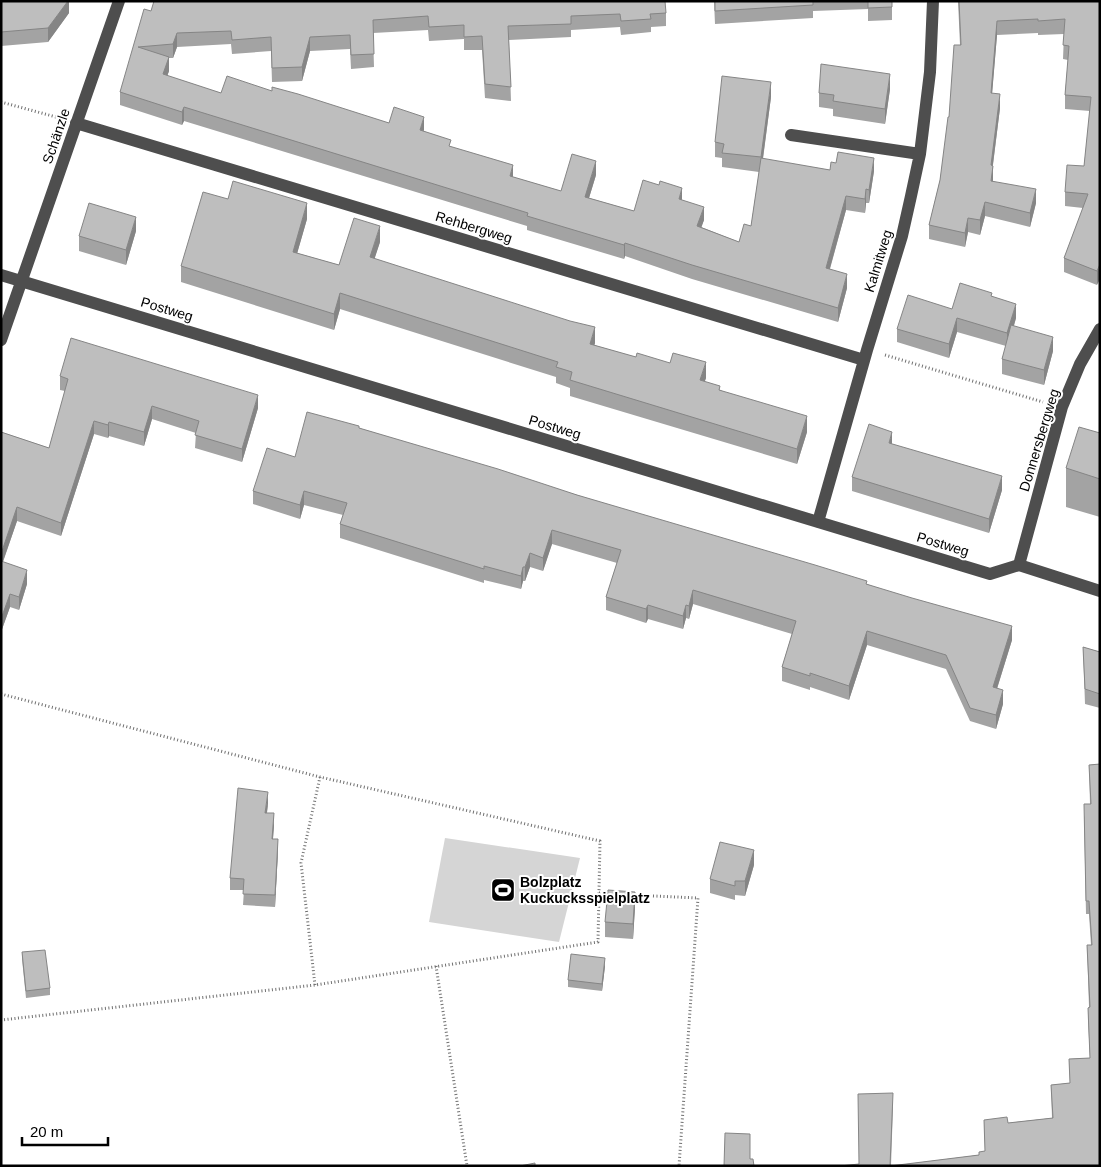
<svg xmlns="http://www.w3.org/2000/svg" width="1101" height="1167" font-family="Helvetica,sans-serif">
<rect width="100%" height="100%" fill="#fff"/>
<path fill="#d5d5d5" d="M445,838L580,858L559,942L429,922Z"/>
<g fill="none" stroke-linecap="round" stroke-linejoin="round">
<path stroke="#707070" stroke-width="3" stroke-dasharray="1 2.5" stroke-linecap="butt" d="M1,102L56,117
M885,355L1043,402
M1,694L320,777L600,841L598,942L315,985L1,1020
M599,893H611
M632,895L698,898L679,1166
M436,966L467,1166
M315,985L301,863L320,777"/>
<path stroke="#4e4e4e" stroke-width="12" d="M76,123L864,360
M791,135L920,154
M1,275L990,574L1019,565L1100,591
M1,340L119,1
M818,522L867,350L902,236L911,196L920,154L930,72L933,1
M1019,565L1062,407L1080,364L1100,329"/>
</g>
<path fill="#a3a3a3" d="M1,1H69V13L48,42L1,46Z
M714,1H892V20L868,21V9L813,11V18L715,24Z
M958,1H1100L1097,285L1064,272V258L1083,208L1065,206V192L1084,166L1090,111L1065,109V95L1068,60L1063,59L1064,34L1038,35V33L997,35L992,93L1000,108L993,165V181L1036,203L1030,227L985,216L980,235L968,232L965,247L929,239V225L940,180L960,45Z
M151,11L666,13V26L651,27V32L621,35L620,27L571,30V37L509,40L511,101L485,98L482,50H464V39L429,41L428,30L373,33L374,67L351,69L350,49L310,51L302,81L272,82L271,51L232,54L231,44L177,47L173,58H169V71L167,76L221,93L272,91L389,123L424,131L451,147L513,177L561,191L596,175L589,198L634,211L682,200L704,220L701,227L739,242L751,226L759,172L722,167V158L715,157V142L771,97L763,159L830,170L874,171L869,203H866L865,213L846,210L830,269L847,288L838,322L692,279L625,256L624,259L527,230V226L184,121L182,125L120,105V92Z
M890,89L885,124L833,116V109L819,107V93Z
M228,199L307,219L297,253L339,265L380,242L374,259L595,343L594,345L706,378L704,382L807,432L797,464L570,396V388L556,383V377L340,309L334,330L181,282V266Z
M136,231L126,265L79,251V236Z
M992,297L1016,318L1014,326L1053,351L1044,385L1002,374V359L1006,346L957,332L949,358L897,342V329L952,309Z
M60,376L258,408L242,462L195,448L196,433L152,419L144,446L109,436L108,438L94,434L61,536L17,521L3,562L27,584L19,610L10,607L1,632V432L49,448L65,391L60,390Z
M359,428L867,584L1012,640L997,689L1003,704L996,729L970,721L946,669L867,645L849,700L810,687V690L782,681V667L792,634L693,604L689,619L686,618L683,629L648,619L646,623L606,610V597L617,563L552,544L543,571L530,567L525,581H523L521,589L484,580V583L340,538V524L343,515L304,505L300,519L253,504V491L295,457Z
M1100,433V517L1066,507V468Z
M892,444L1002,490L989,533L852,491V477Z
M1083,647L1100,652V708L1085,704Z
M1100,764V1166H840L859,1164L893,1106L891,1166L979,1155L985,1151L984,1120L1008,1123L1052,1118L1051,1085L1070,1083L1069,1059L1090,1058L1088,1020V1008L1089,1007L1087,945H1091L1089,914H1086L1084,817L1090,804L1089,765Z
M268,804L267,813L274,825L273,839L278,851L275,907L243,905L244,890H230V878Z
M754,865L745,896L735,895V900L710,893V879Z
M635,907L633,939L605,937V922Z
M22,952L50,988V995L26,998L22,959Z
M605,966L602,991L568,987V980Z"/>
<path fill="#858585" d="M68,1H69V13L48,42V28Z
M997,21V35L991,107V93Z
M177,33V47L173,58V44Z
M310,37V51L302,81V67Z
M169,57V71L163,88V74Z
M890,74V89L885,124V109Z
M771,82V97L761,172V157Z
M1000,94V108L991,179V165Z
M184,107V121L182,125V112Z
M424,117V130L420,143V130Z
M874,158V171L869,203V190Z
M596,161V175L585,211V197Z
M513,165V179L510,176Z
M993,166V180L991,195V181Z
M682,188V202L679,199Z
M866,189V203L865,213V199Z
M1036,189V203L1030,227V213Z
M846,196V210L826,282V268Z
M985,202V216L980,235V220Z
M307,203V219L293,268V252Z
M704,207V220L697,240V226Z
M136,217V231L126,265V250Z
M968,218V232L965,247V233Z
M380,226V242L370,273V257Z
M625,243V256L624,259V245Z
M1100,264V279L1097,285V271Z
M847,274V288L838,322V308Z
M340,293V309L334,330V314Z
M1016,304V318L1007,347V333Z
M957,318V332L949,358V344Z
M595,327V343L590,360V344Z
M1053,337V351L1044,385V370Z
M706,362V378L700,396V380Z
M258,395V408L242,462V449Z
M152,406V419L144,446V432Z
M807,416V432L797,464V449Z
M94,421V434L61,536V523Z
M109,422V436L108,438V425Z
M892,432V445L889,443Z
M1002,476V490L989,533V519Z
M304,491V505L300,519V505Z
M17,507V521L1,567V554Z
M552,530V544L543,571V558Z
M530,553V567L525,581V567Z
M523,567V581L521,589V576Z
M27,570V584L19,610V597Z
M693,590V604L689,619V606Z
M10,594V607L1,632V619Z
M648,605V619L646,623V609Z
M686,605V618L683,629V616Z
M1012,626V640L993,701V687Z
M867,631V645L849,700V686Z
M1003,690V704L996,729V715Z
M268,792V804L265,825V813Z
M274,813V825L272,851V839Z
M278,839V851L275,907V895Z
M754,850V865L745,896V881Z
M635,892V907L633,939V924Z
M605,958V966L602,991V984Z"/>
<path fill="#bebebe" stroke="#858585" d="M1,1H68L48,28L1,32Z
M154,1H665L666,13L650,14L651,19L621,21L620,14L571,16V24L508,26L511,87L485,84L482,36L464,37V25L429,27L428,16L373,20L374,54L351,55L350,35L310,37L302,67L272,68L271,37L232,40L231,31L177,33L173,44L138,47L169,57L163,74L221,93L227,76L272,91V87L298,94L389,123L394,107L424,117L420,130L451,140L449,146L513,165L510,176L561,191L572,154L596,161L585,197L634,211L643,180L659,185L660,181L682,188L679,199L704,207L697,226L739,242L744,224L751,226L761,158L830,170L831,162L836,163L838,152L874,158L869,190L866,189L865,199L846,196L826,268L847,274L838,308L692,265L625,243L624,245L527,216L528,213L184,107L182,112L120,92L144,9L151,11Z
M715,1H813V5L715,11Z
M868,1H892V7L868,8Z
M959,1H1100V264L1097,271L1064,258L1088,194L1065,192L1067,165L1084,166L1091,97L1065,95L1069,46L1063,45L1065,19L1038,21V19L997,21L991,93L1000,94L991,165L993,166L991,181L1036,189L1030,213L985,202L980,220L968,218L965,233L929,225L940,180L948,117H949L954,45H961Z
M821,64L890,74L885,109L833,101L834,95L819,93Z
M722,76L771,82L761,157L722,153L724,144L715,142Z
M233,181L307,203L293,252L339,265L354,218L380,226L370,257L570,321L595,327L590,344L636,357L637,353L670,363L673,353L706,362L700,380L720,386L719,390L807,416L797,449L570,380L572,372L556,367L558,362L340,293L334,314L181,266L203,192L228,199Z
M89,203L136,217L126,250L79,236Z
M960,283L992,293L991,296L1016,304L1007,333L957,318L949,344L897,329L908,295L952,309Z
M1011,325L1053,337L1044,370L1002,359Z
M71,338L258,395L242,449L195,435L199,421L152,406L144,432L109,422L108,425L94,421L61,523L17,507L1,554V432L49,448L68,379L60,376Z
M307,412L359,426V428L498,469L577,495L815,565L867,581L866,584L912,598L1012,626L993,687L1003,690L996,715L970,708L946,655L867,631L849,686L810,673V676L782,667L796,621L693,590L689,606L686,605L683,616L648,605L646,609L606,597L621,550L552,530L543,558L530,553L525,567H523L521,576L484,566V569L340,524L347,503L304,491L300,505L253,491L267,448L295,457Z
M869,424L892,432L889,443L1002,476L989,519L852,477Z
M1079,427L1100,433V479L1066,468Z
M1,561L27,570L19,597L10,594L1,619Z
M1083,647L1100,652V694L1085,689Z
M1100,764V1166H890L979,1155V1152L985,1151L984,1120L1007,1117L1008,1123L1053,1118L1051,1085L1070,1083L1069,1059L1090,1058L1088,1008L1090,1007L1087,945H1092L1089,901H1086L1084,804H1091L1089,765Z
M238,788L268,792L265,813H274L272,839H278L275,895L243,894L244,879L230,878Z
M720,842L754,850L745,881H735V886L710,879Z
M608,890L635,892L633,924L605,922Z
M45,950L50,988L26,991L22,952Z
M571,954L605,958L602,984L568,980Z
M893,1093L890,1166H840L859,1164L858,1094Z
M725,1133L750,1134V1159H753L754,1166H724Z
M535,1163V1166H520Z"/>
<defs>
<symbol id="stadium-square" viewBox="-11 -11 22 22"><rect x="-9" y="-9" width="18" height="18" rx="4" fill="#000" stroke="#fff"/><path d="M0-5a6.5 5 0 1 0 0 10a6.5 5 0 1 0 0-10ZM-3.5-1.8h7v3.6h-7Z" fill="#fff"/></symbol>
</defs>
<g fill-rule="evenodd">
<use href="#stadium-square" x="489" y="876" width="28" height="28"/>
</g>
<g text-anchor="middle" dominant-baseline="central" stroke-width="4" stroke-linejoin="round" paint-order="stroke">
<g font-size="14" fill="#000" stroke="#fff">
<text transform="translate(56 136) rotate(-71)">Schänzle</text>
<text transform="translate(474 227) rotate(17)">Rehbergweg</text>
<text transform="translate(878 261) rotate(-73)">Kalmitweg</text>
<text transform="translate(167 309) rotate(17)">Postweg</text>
<text transform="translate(555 427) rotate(17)">Postweg</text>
<text transform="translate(1039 440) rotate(-73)">Donnersbergweg</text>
<text transform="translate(943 544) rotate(17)">Postweg</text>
</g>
<g font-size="14" font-weight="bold" fill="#000" stroke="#fff" text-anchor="start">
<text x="520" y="882">Bolzplatz<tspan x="520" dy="16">Kuckucksspielplatz</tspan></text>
</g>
</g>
<rect width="1101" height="1167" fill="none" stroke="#000000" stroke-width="5"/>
<path d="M22 1137v8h86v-8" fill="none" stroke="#000000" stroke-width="2.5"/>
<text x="30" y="1137" font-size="15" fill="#000000" stroke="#ffffff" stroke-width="4" paint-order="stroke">20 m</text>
</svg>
